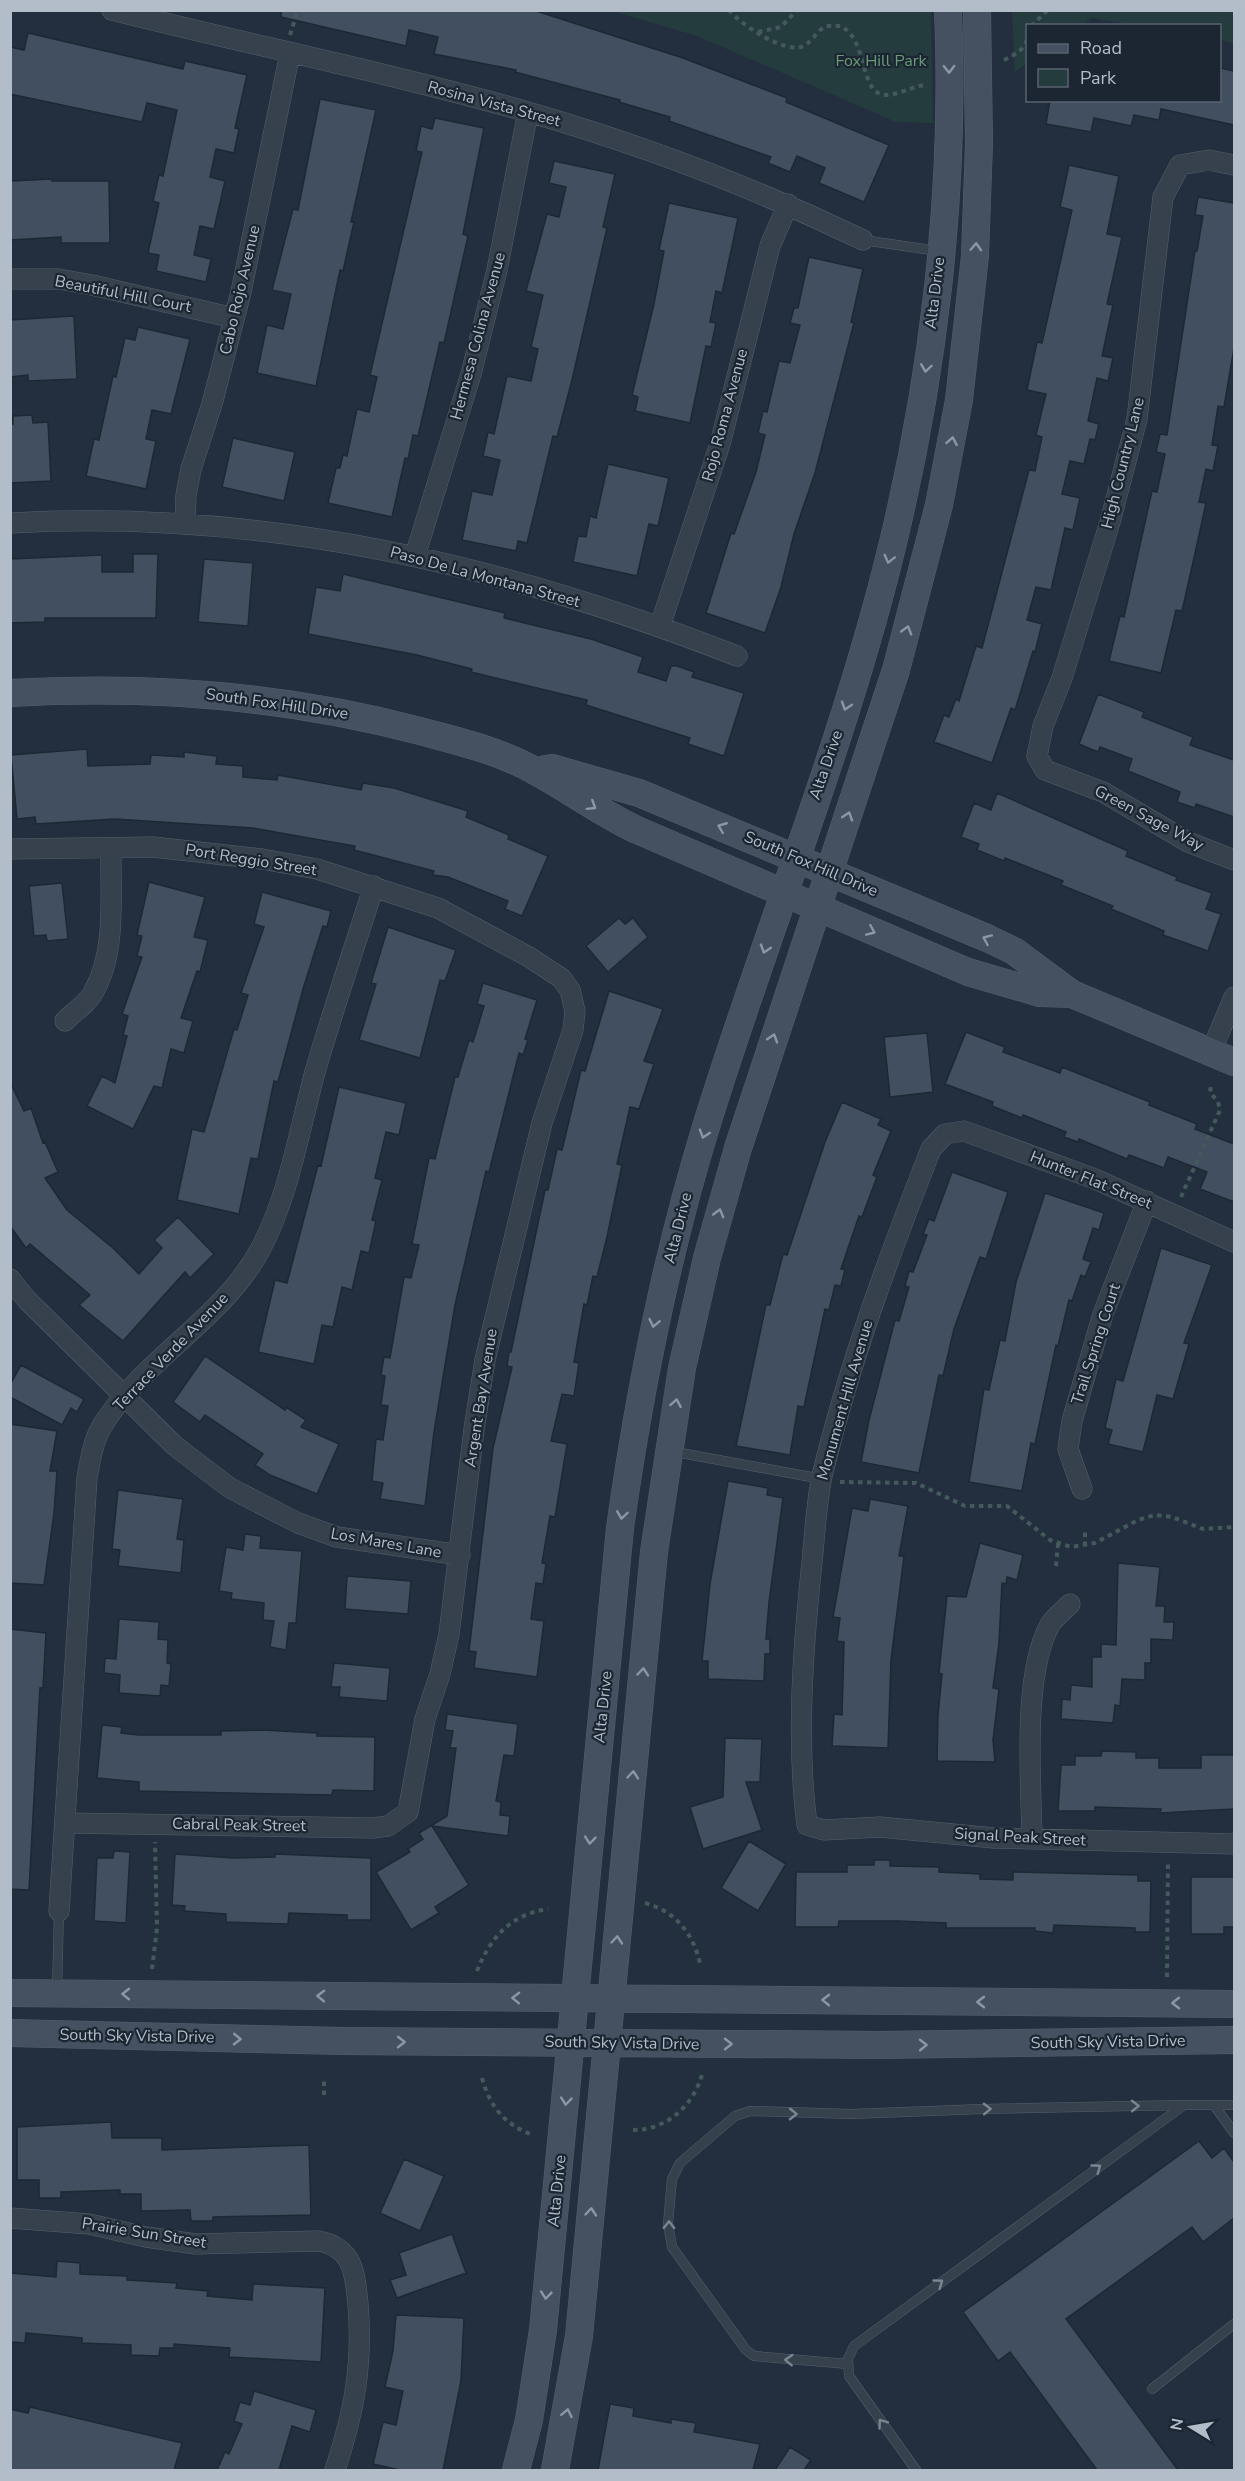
<svg xmlns="http://www.w3.org/2000/svg" width="1245" height="2481" font-family="'Nunito Sans',sans-serif">
<rect width="100%" height="100%" fill="#232f3e"/>
<path fill="#253c3f" d="M612,11H931L933,123L896,122L697,36Z
M1012,11H1234V43L1220,40V26L1135,25L1092,18L1081,25L1028,26L1027,63L1015,72Z"/>
<path fill="#424f60" stroke="#1e2835" stroke-width="1.5" d="M281,10H533L683,58L787,98L786,102L889,145L864,202L819,183L825,168L797,156L790,172L768,163L771,157L669,121L670,117L619,102L620,100L515,72L516,70L434,54L438,37L409,30L406,46L281,17Z
M28,33L183,69L185,61L247,75L235,128L239,129L234,153L216,149L210,177L225,181L214,229L200,226L194,255L211,259L206,282L156,271L159,255L148,253L159,203L153,201L159,175L163,176L177,110L147,103L142,122L10,94V47L24,50Z
M1220,68L1234,71V125L1161,109L1159,120L1134,115L1131,126L1094,118L1091,132L1046,124L1050,100H1220Z
M320,99L376,110L351,222H354L343,271L340,270L316,386L257,373L267,325L283,329L291,294L272,290L293,209L298,210Z
M435,118L484,128L463,234L468,236L444,343L440,342L418,436L413,435L408,459L405,458L392,517L328,503L336,468H340L343,455L347,456L357,409L369,412L377,377L370,375L422,152L416,151L421,126L432,129Z
M554,161L615,174L603,227L607,228L572,380L557,437L553,436L527,543L518,541L516,551L462,540L472,491L492,495L500,460L483,456L488,432L494,434L507,376L531,381L538,349L531,347L543,295L526,291L547,214L559,217L566,187L549,183Z
M1069,165L1119,176L1107,234L1122,237L1107,304L1113,305L1102,356L1113,358L1108,381L1097,378L1088,421L1099,424L1095,440L1090,439L1084,464L1070,461L1062,494L1080,498L1073,530L1065,528L1051,590L1036,587L1027,620L1042,624L1035,652L1033,651L1015,710L1011,708L992,763L934,742L944,715L949,717L956,699L959,701L976,646L982,648L1029,470L1035,471L1042,437L1036,435L1046,394L1027,390L1037,342L1042,343L1072,210L1060,207Z
M52,179V181H109L110,243H61V237L10,240V181Z
M1198,197L1234,203V348L1224,407L1218,406L1212,445L1218,446L1213,471L1206,469L1199,502L1206,503L1196,549L1182,611L1176,610L1161,673L1109,661L1120,616L1124,617L1152,491L1157,492L1165,454L1156,452L1160,434L1167,435L1195,251H1197L1203,216L1195,215Z
M669,203L738,218L722,293L716,291L710,322L716,323L711,347L706,346L690,423L635,411L638,397L632,395L654,304L664,251L659,250Z
M809,257L863,269L851,322L854,323L815,473L794,534L781,587L765,633L706,613L731,533L734,534L756,472L765,435L758,433L763,411L767,412L779,361L790,363L800,325L790,323L794,308H798Z
M74,316L77,379L28,381V375L10,377V320Z
M138,327L190,339L171,414L152,410L146,439L156,441L146,489L86,476L94,439L99,440L113,376L116,377L125,338L135,340Z
M32,415L33,423L48,422L51,481L10,483V424H13V416Z
M233,438L295,452L284,501L222,487Z
M608,464L669,478L658,526L649,524L637,576L573,562L578,536L586,537L590,516L596,518Z
M133,554H158L156,618H45V622L10,623V559L102,555V572H133Z
M204,559L253,563L248,626L198,622Z
M343,574L505,613L504,618L591,639L643,657L638,672L666,681L671,666H677L694,672L692,677L744,693L724,756L688,744L690,738L586,705L587,700L471,672L472,669L417,655L308,634L316,587L340,591Z
M1098,694L1144,712L1142,717L1193,737L1190,745L1234,760V817L1196,804L1195,808L1177,802L1180,792L1128,771L1132,759L1100,747L1098,752L1079,744Z
M87,749L88,766L150,764L151,755L184,757V752L217,756L216,764L243,766V777L277,780L278,775L361,790L363,783L394,788L468,811L466,817L509,835L508,839L548,856L522,916L505,909L508,901L448,877L433,875L434,871L354,850L355,846L253,828L115,819L36,824L35,817L17,819L11,755Z
M997,793L1128,851L1126,856L1177,877L1176,880L1212,893L1206,909L1221,914L1208,951L1163,935L1164,931L1111,909L1113,906L1061,885L1063,881L1005,858L1004,861L977,850L979,844L961,837L974,803L991,810Z
M149,882L205,897L194,937L208,940L200,972L197,971L181,1018L193,1021L184,1053L171,1049L162,1088L154,1086L133,1129L87,1106L102,1076L115,1083L127,1036L123,1035L128,1016L122,1014L142,957L137,956L142,936L137,935Z
M62,883L68,939L47,941L46,935L34,936L29,886Z
M262,892L331,911L327,927L323,926L303,989L278,1082L274,1081L258,1159L251,1158L239,1214L177,1200L192,1129L204,1132L234,1029L237,1030L248,995L241,993L264,927L254,924Z
M619,918L625,924L633,918L648,937L608,972L586,946Z
M388,927L456,950L445,981L440,980L420,1058L359,1040L376,984L371,983Z
M483,983L537,1000L525,1039L528,1040L523,1055L519,1053L489,1172L486,1171L455,1305L434,1432L425,1506L380,1499L383,1483L372,1481L376,1439L383,1440L388,1406L381,1405L385,1376L381,1375L384,1357L390,1358L404,1277L411,1278L419,1245L412,1244L429,1158L435,1159L455,1077H458L469,1040L473,1042L484,1006L477,1004Z
M609,991L663,1009L644,1061L654,1064L639,1109L630,1107L617,1164L622,1165L607,1237L597,1277L593,1276L587,1305L584,1304L574,1362L579,1363L574,1396L562,1394L551,1441L567,1444L555,1517L550,1516L542,1563L546,1564L543,1584L536,1583L531,1619L544,1621L537,1677L474,1668L476,1652L469,1651L493,1448L512,1367L507,1366L509,1352H511L545,1190H548L557,1149L562,1150L581,1070L585,1071Z
M966,1032L1005,1047L1003,1052L1060,1073L1062,1067L1150,1102L1149,1105L1197,1124L1195,1129L1234,1144V1202L1200,1189L1207,1172L1168,1157L1164,1168L1129,1155L1127,1159L1079,1139L1078,1142L1064,1137L1066,1132L1023,1115L1022,1118L992,1106L993,1102L945,1084Z
M927,1033L933,1092L890,1097L884,1037Z
M10,1082L24,1111L31,1108L43,1143L45,1142L58,1172L45,1178L67,1210L113,1248L139,1274L162,1248L154,1240L178,1217L214,1254L190,1278L185,1272L123,1341L79,1305L90,1295L30,1244L26,1248L10,1226Z
M339,1087L406,1103L399,1135L386,1132L375,1178L382,1180L372,1220L376,1221L369,1253L361,1251L352,1290L342,1287L333,1327L322,1325L314,1364L258,1352L275,1280L287,1283L318,1165L321,1166Z
M842,1102L881,1119L878,1125L891,1131L873,1175L877,1177L862,1217L859,1216L841,1269L845,1270L841,1286L835,1285L829,1310L825,1309L804,1407L798,1406L790,1455L736,1446L766,1305H770L783,1254L787,1255L825,1142Z
M952,1172L1008,1192L986,1259L980,1257L972,1279L954,1329L943,1376L939,1375L919,1473L861,1462L869,1420L895,1320L899,1321L909,1287L905,1286L909,1271L913,1272L927,1235L923,1234L929,1219L934,1221Z
M1045,1193L1104,1213L1099,1230L1093,1228L1083,1259L1091,1262L1085,1277L1081,1275L1072,1301L1069,1300L1058,1346L1056,1345L1035,1444L1031,1443L1022,1491L969,1482L984,1389L989,1390L1000,1340L1005,1341L1016,1282Z
M1161,1248L1212,1265L1184,1343L1189,1344L1173,1399L1157,1395L1143,1452L1108,1444L1112,1430L1105,1428L1116,1379L1123,1381Z
M205,1356L285,1410L286,1407L306,1420L301,1427L339,1444L317,1494L270,1475L255,1465L263,1454L205,1415L200,1422L173,1402Z
M21,1365L84,1399L77,1412L71,1408L62,1425L10,1397V1385Z
M10,1424L57,1431L50,1471H57L54,1513L44,1585L10,1583Z
M728,1481L768,1488L767,1495L783,1498L769,1602L766,1639H770V1654H765L764,1681L708,1679V1661H702L710,1584Z
M118,1490L183,1499L177,1539L184,1540L181,1573L118,1566L120,1550L112,1549Z
M870,1499L908,1506L899,1556H904L891,1660L888,1748L832,1746L834,1714L842,1715L844,1642L837,1641L840,1618L833,1617L852,1508L868,1511Z
M245,1534L261,1536L260,1548L302,1551L296,1623H289L286,1650L270,1647L274,1621L263,1620L264,1603L231,1599L232,1593L219,1591L226,1547L243,1550Z
M980,1543L1023,1555L1017,1580L1007,1577L1006,1584L1002,1583L999,1643L993,1688L999,1689L993,1740L995,1762L937,1761L938,1715L942,1674L939,1673L947,1596L966,1597Z
M1118,1563L1160,1567L1156,1606H1165L1164,1622H1174L1173,1640L1151,1639V1663H1145V1680L1122,1679L1120,1706L1115,1705L1113,1723L1061,1719L1062,1699L1070,1700L1071,1685L1092,1687V1657H1101V1644L1116,1645Z
M347,1576L411,1581L408,1614L345,1609Z
M119,1619L159,1622L158,1639L168,1640L167,1663L171,1664L169,1686L161,1685L160,1696L119,1693L120,1675L104,1673L105,1658L116,1659Z
M10,1629L46,1633L43,1688H40L29,1890L10,1889Z
M334,1663L390,1668L387,1701L339,1697L340,1687H331Z
M447,1714L518,1724L514,1756L504,1755L496,1801L501,1802L500,1815L510,1816L508,1836L432,1826L469,1885L435,1907L439,1913L411,1930L376,1872L410,1852L408,1849L423,1839L419,1833L447,1816L456,1748H450L453,1731L445,1730Z
M102,1725L122,1727L121,1733L139,1735H221V1731L262,1730L317,1733V1736L375,1737L374,1791L333,1790L332,1795L139,1791V1782L97,1778Z
M725,1738L762,1739L760,1782H746L762,1830L703,1849L690,1807L723,1797Z
M1102,1751L1136,1752V1758H1159V1768H1201V1755H1234V1809L1160,1813L1161,1809L1095,1807V1811H1058L1061,1765H1075V1756H1101Z
M749,1841L786,1864L758,1911L721,1888Z
M114,1851L130,1852L126,1923L94,1921L97,1858H113Z
M175,1854L233,1858L275,1857V1854L371,1858V1920H347V1915L289,1913L288,1924L226,1922V1914L184,1911L185,1906L172,1905Z
M874,1860H890V1866L939,1867V1872L980,1874V1879L1013,1880V1872L1138,1875V1881H1151L1150,1932H1135V1928L1054,1925L1053,1933L1035,1931V1928H946V1923L897,1921H839L838,1927H795L796,1872H847V1865H874Z
M1191,1877H1234V1927H1224V1934H1191Z
M111,2122L112,2138H162V2150L309,2145L311,2215L213,2217V2221H191L190,2210L141,2211V2194H120V2190L61,2192V2198H39V2180H17V2127Z
M1199,2141L1212,2158L1224,2148L1234,2162V2218L1203,2242L1192,2227L1066,2319L1178,2470H1097L1010,2352L998,2361L963,2312Z
M404,2159L444,2176L420,2231L380,2213Z
M452,2234L466,2273L397,2298L390,2280L406,2275L399,2253Z
M57,2261L80,2263V2274L127,2276V2280L177,2283L176,2288L208,2291L207,2296L252,2300L253,2284L325,2288L321,2362L229,2357L230,2348L174,2344V2348H160L159,2356L131,2355V2345L82,2343V2338L26,2333L25,2343L10,2342V2273L56,2277Z
M396,2315L464,2318L461,2381L443,2470H400L373,2464L383,2422L396,2425L403,2391L385,2387L393,2351Z
M254,2391L316,2410L310,2432L292,2426L279,2470H217L225,2452L229,2454L242,2424L234,2421L240,2402L250,2405Z
M610,2404L634,2408L633,2416L671,2423V2419L696,2423L694,2432L760,2444L753,2470H598Z
M30,2407L182,2443L174,2470H10V2409L28,2413Z
M790,2447L811,2460L804,2470H775Z"/>
<g fill="none" stroke-linecap="round" stroke-linejoin="round">
<defs>
<path id="lane" d="M863,240L938,251
M670,1451L822,1479
M57,1991L59,1911
M1214,2105L1234,2133
M848,2364L754,2356L746,2350L672,2247L668,2224L672,2179L680,2163L735,2116L750,2111L852,2114L982,2109L1184,2105
M1152,2389L1234,2324
M916,2470L849,2376L848,2359L854,2346L1184,2105H1234"/>
<path id="street" d="M112,10C251,45 391,73 528,112C643,145 755,188 863,240
M1234,165L1209,160L1180,165L1163,197L1137,419L1110,522L1062,678L1043,726L1037,756L1045,770L1103,792L1188,842L1234,860
M10,279H59L92,285L234,318
M10,523C263,509 503,564 737,656
M185,524L186,495L191,469L212,404L241,292L290,53
M415,556L471,374L497,270L528,112
M660,626L720,444L770,246L788,204
M10,849L153,847L262,859L317,869L438,908L529,957L561,978L570,990L575,1011L573,1030L542,1123L485,1360L474,1429L449,1634L440,1674L425,1719L408,1812L388,1826L373,1828L65,1823
M65,1021C74,1012 89,1002 94,991C117,950 110,894 111,848
M1211,1052L1234,997
M1234,1242L1095,1179L964,1131L945,1134L931,1149C889,1256 849,1364 822,1476C816,1504 815,1534 812,1562C803,1648 796,1739 807,1825L824,1830L880,1827L994,1838L1234,1844
M10,1279L27,1300L175,1446L230,1488L298,1523L337,1537L460,1555
M1082,1489L1068,1449L1072,1421L1103,1314L1147,1201
M1032,1837C1031,1780 1022,1672 1051,1623C1056,1616 1064,1610 1070,1604
M59,1911L87,1478C90,1461 93,1441 102,1426C143,1359 222,1320 260,1250C289,1196 299,1131 315,1072C333,1010 354,948 374,886
M10,2218L89,2224L146,2237L196,2244L319,2241C354,2248 355,2274 358,2304C363,2366 354,2412 335,2470"/>
<path id="secondary" d="M10,693C150,685 284,695 420,731C457,741 501,751 535,771C570,790 601,813 637,830L968,972L1040,993L1072,994
M545,769L552,768L639,793L987,938L1014,951L1072,994L1234,1062
M10,1993L1234,2004
M10,2033L342,2041L881,2045L1234,2040
M516,2470L529,2420L543,2330L620,1528C639,1393 665,1261 705,1130C763,941 840,754 888,563C933,384 956,194 948,10
M555,2470L579,2336L654,1552L682,1368L707,1258L738,1148L896,670L939,505L959,400L975,256L979,143L977,10"/>
</defs>
<use href="#lane" stroke="#555f6c" stroke-width="10"/>
<use href="#street" stroke="#555f6c" stroke-width="21"/>
<use href="#secondary" stroke="#555f6c" stroke-width="28"/>
<path stroke="#43595c" stroke-width="4" stroke-dasharray="4.5 4.5" stroke-linecap="butt" d="M729,10C740,24 782,52 801,47C811,44 816,31 826,26H841C870,42 858,97 888,95C900,94 911,87 924,85
M1031,26L1048,10
M758,32L781,27L797,10
M290,35L298,10
M1004,60C1016,54 1025,50 1028,36
M1181,1197L1220,1110L1218,1102L1210,1092L1211,1086
M840,1482L916,1483L965,1506H1007L1050,1540L1071,1547L1095,1543L1138,1520L1155,1515L1172,1517L1203,1529L1234,1527
M1085,1546V1528
M1056,1566L1058,1544
M645,1903C675,1911 694,1934 700,1964
M152,1969L157,1928L155,1842
M477,1971C490,1938 511,1914 548,1909
M1167,1977L1168,1861
M482,2078C490,2107 505,2125 533,2135
M324,2095V2077
M633,2130C668,2130 695,2104 703,2071"/>
<use href="#lane" stroke="#37414e" stroke-width="9"/>
<use href="#street" stroke="#37414e" stroke-width="20"/>
<use href="#secondary" stroke="#455061" stroke-width="27"/>
</g>
<defs><path id="oneway-chevron" d="M-2-3.5L2.5 0L-2 3.5" fill="none" stroke-width="1.6" stroke-linecap="round" stroke-linejoin="round" transform="scale(1.5)"/></defs>
<g stroke="#8c96a5">
<use href="#oneway-chevron" transform="translate(949 69) rotate(89)"/>
<use href="#oneway-chevron" transform="translate(976 247) rotate(-87)"/>
<use href="#oneway-chevron" transform="translate(926 368) rotate(98)"/>
<use href="#oneway-chevron" transform="translate(952 441) rotate(-80)"/>
<use href="#oneway-chevron" transform="translate(889 559) rotate(104)"/>
<use href="#oneway-chevron" transform="translate(907 630) rotate(-74)"/>
<use href="#oneway-chevron" transform="translate(846 706) rotate(108)"/>
<use href="#oneway-chevron" transform="translate(592 806) rotate(32)"/>
<use href="#oneway-chevron" transform="translate(848 816) rotate(-72)"/>
<use href="#oneway-chevron" transform="translate(722 827) rotate(-158)"/>
<use href="#oneway-chevron" transform="translate(871 931) rotate(23)"/>
<use href="#oneway-chevron" transform="translate(987 939) rotate(-156)"/>
<use href="#oneway-chevron" transform="translate(765 949) rotate(108)"/>
<use href="#oneway-chevron" transform="translate(773 1038) rotate(-72)"/>
<use href="#oneway-chevron" transform="translate(704 1134) rotate(107)"/>
<use href="#oneway-chevron" transform="translate(719 1213) rotate(-75)"/>
<use href="#oneway-chevron" transform="translate(654 1323) rotate(102)"/>
<use href="#oneway-chevron" transform="translate(676 1403) rotate(-80)"/>
<use href="#oneway-chevron" transform="translate(622 1515) rotate(98)"/>
<use href="#oneway-chevron" transform="translate(643 1672) rotate(-85)"/>
<use href="#oneway-chevron" transform="translate(633 1775) rotate(-85)"/>
<use href="#oneway-chevron" transform="translate(590 1840) rotate(96)"/>
<use href="#oneway-chevron" transform="translate(617 1940) rotate(-85)"/>
<use href="#oneway-chevron" transform="translate(126 1994) rotate(-179)"/>
<use href="#oneway-chevron" transform="translate(321 1996) rotate(-179)"/>
<use href="#oneway-chevron" transform="translate(516 1998) rotate(-179)"/>
<use href="#oneway-chevron" transform="translate(826 2000) rotate(-179)"/>
<use href="#oneway-chevron" transform="translate(981 2002) rotate(-180)"/>
<use href="#oneway-chevron" transform="translate(1176 2003) rotate(-180)"/>
<use href="#oneway-chevron" transform="translate(237 2039) rotate(1)"/>
<use href="#oneway-chevron" transform="translate(401 2042)"/>
<use href="#oneway-chevron" transform="translate(728 2044)"/>
<use href="#oneway-chevron" transform="translate(923 2045) rotate(-1)"/>
<use href="#oneway-chevron" transform="translate(566 2101) rotate(96)"/>
<use href="#oneway-chevron" transform="translate(591 2212) rotate(-85)"/>
<use href="#oneway-chevron" transform="translate(546 2295) rotate(96)"/>
<use href="#oneway-chevron" transform="translate(567 2413) rotate(-79)"/>
</g>
<g stroke="#7b8592">
<use href="#oneway-chevron" transform="translate(1135 2106) rotate(-1)"/>
<use href="#oneway-chevron" transform="translate(987 2109) rotate(-1)"/>
<use href="#oneway-chevron" transform="translate(793 2114) rotate(1)"/>
<use href="#oneway-chevron" transform="translate(1097 2168) rotate(-36)"/>
<use href="#oneway-chevron" transform="translate(669 2225) rotate(-89)"/>
<use href="#oneway-chevron" transform="translate(939 2283) rotate(-36)"/>
<use href="#oneway-chevron" transform="translate(789 2360) rotate(-177)"/>
<use href="#oneway-chevron" transform="translate(882 2423) rotate(-126)"/>
</g>
<g text-anchor="middle" dominant-baseline="central" stroke-width="4.5" stroke-linejoin="round" paint-order="stroke">
<g font-size="16" fill="#699b74" stroke="#1c2633">
<text x="881" y="61">Fox Hill Park</text>
</g>
<g font-size="16" fill="#b3bcc9" stroke="#1c2633">
<text transform="translate(494 104) rotate(15)">Rosina Vista Street</text>
<text transform="translate(240 290) rotate(-77)">Cabo Rojo Avenue</text>
<text transform="translate(935 293) rotate(-83)">Alta Drive</text>
<text transform="translate(123 294) rotate(11)">Beautiful Hill Court</text>
<text transform="translate(478 336) rotate(-75)">Hermesa Colina Avenue</text>
<text transform="translate(725 415) rotate(-75)">Rojo Roma Avenue</text>
<text transform="translate(1123 463) rotate(-76)">High Country Lane</text>
<text transform="translate(485 577) rotate(15)">Paso De La Montana Street</text>
<text transform="translate(277 704) rotate(8)">South Fox Hill Drive</text>
<text transform="translate(826 765) rotate(-71)">Alta Drive</text>
<text transform="translate(1149 818) rotate(28)">Green Sage Way</text>
<text transform="translate(251 860) rotate(9)">Port Reggio Street</text>
<text transform="translate(811 864) rotate(23)">South Fox Hill Drive</text>
<text transform="translate(1091 1180) rotate(22)">Hunter Flat Street</text>
<text transform="translate(678 1228) rotate(-76)">Alta Drive</text>
<text transform="translate(1096 1344) rotate(-72)">Trail Spring Court</text>
<text transform="translate(171 1352) rotate(-46)">Terrace Verde Avenue</text>
<text transform="translate(481 1398) rotate(-81)">Argent Bay Avenue</text>
<text transform="translate(845 1400) rotate(-74)">Monument Hill Avenue</text>
<text transform="translate(386 1543) rotate(10)">Los Mares Lane</text>
<text transform="translate(603 1707) rotate(-84)">Alta Drive</text>
<text transform="translate(239 1825) rotate(1)">Cabral Peak Street</text>
<text transform="translate(1020 1837) rotate(3)">Signal Peak Street</text>
<text transform="translate(137 2036) rotate(1)">South Sky Vista Drive</text>
<text transform="translate(1108 2042) rotate(-1)">South Sky Vista Drive</text>
<text transform="translate(622 2043) rotate(1)">South Sky Vista Drive</text>
<text transform="translate(557 2191) rotate(-84)">Alta Drive</text>
<text transform="translate(144 2233) rotate(9)">Prairie Sun Street</text>
</g>
</g>
<rect width="1245" height="2481" fill="none" stroke="#b3bcc9" stroke-width="24"/>
<rect x="1026" y="24" width="195" height="78" fill="#1c2633" stroke="#58626f" stroke-width="1.5"/>
<rect x="1038" y="44" width="30" height="9" fill="#455061" stroke="#58626f" stroke-width="1.5"/>
<text x="1080" y="54" font-size="18" fill="#b3bcc9">Road</text>
<rect x="1038" y="69" width="30" height="18" fill="#253c3f" stroke="#58626f" stroke-width="1.5"/>
<text x="1080" y="84" font-size="18" fill="#b3bcc9">Park</text>
<g transform="translate(1191 2427) rotate(281)" stroke="#1c2633" stroke-width="4.5" paint-order="stroke">
<path d="M0-4.5L10 22L0 15L-10 22Z" fill="#b3bcc9"/>
<text y="-9" font-size="16" font-weight="bold" text-anchor="middle" fill="#b3bcc9">N</text>
</g>
</svg>
